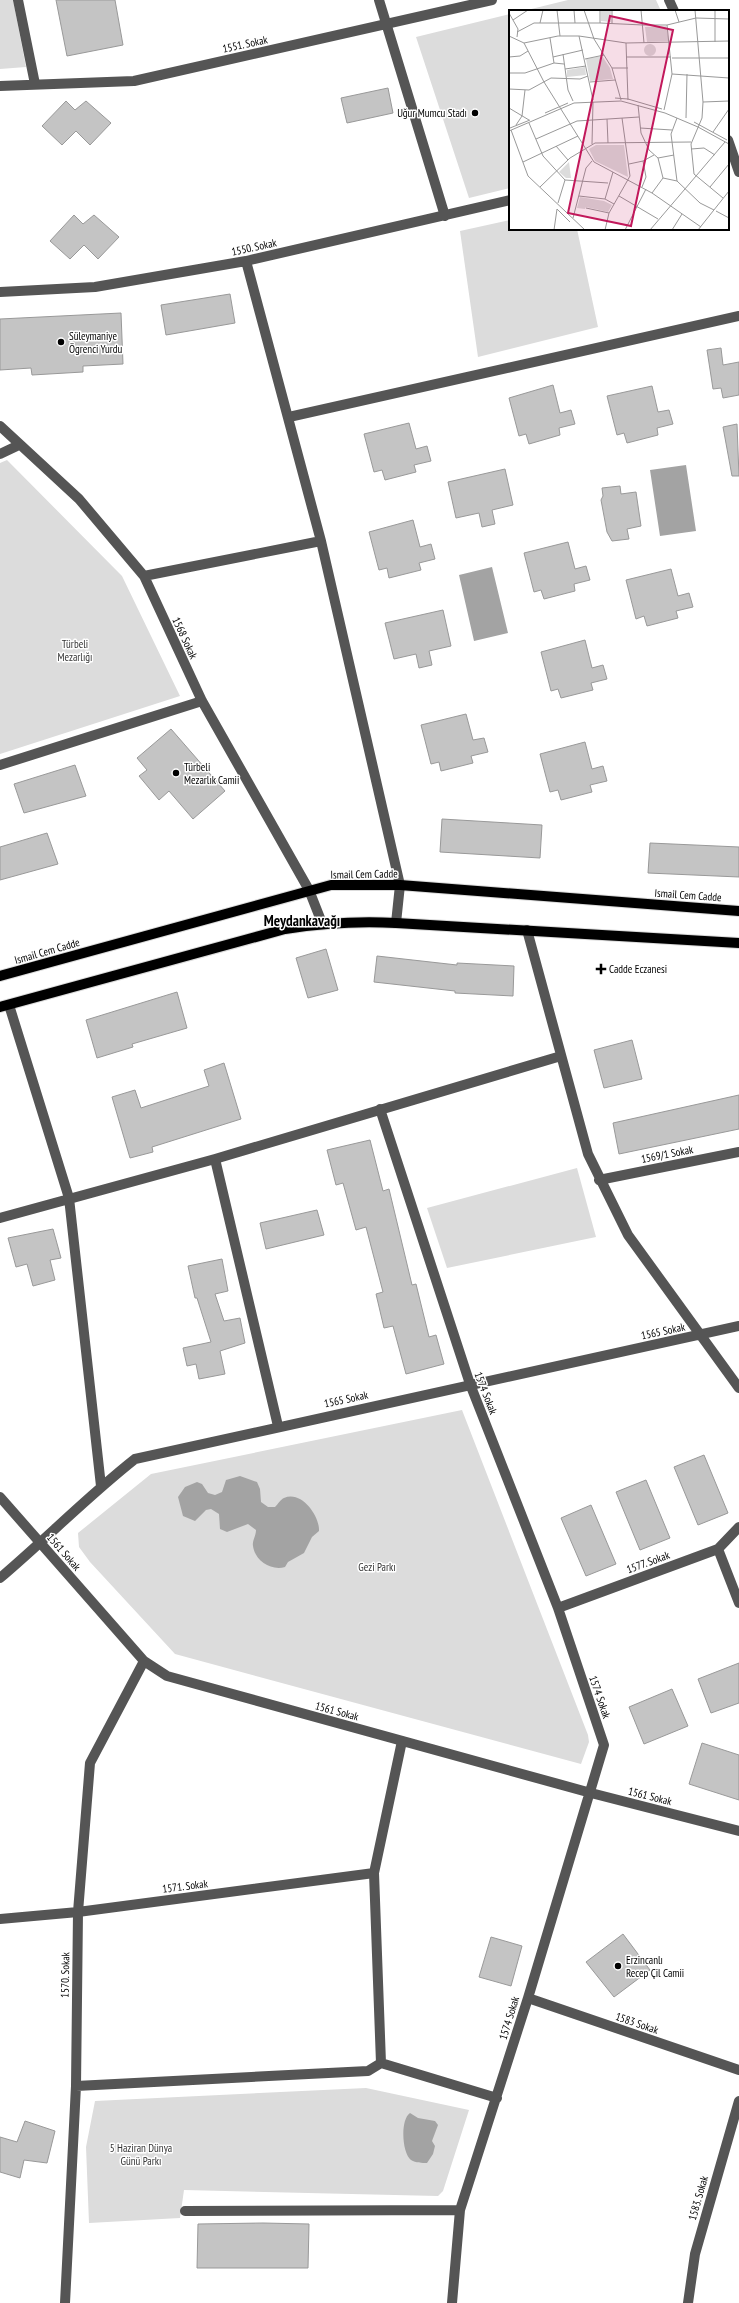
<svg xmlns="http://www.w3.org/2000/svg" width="739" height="2303" font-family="'PT Sans Narrow',sans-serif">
<rect width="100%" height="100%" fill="#fff"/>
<path fill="#dcdcdc" d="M0,0H13L26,67L0,69Z
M568,0H656L661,11H523Z
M510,14V188L469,198L416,37Z
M510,220V229H577L598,327L478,357L460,231Z
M7,460L122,576L180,696L0,754V463Z
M577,1168L596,1237L447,1268L427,1208Z
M462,1410L588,1735L589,1742L581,1764L175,1654L90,1562L79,1547L78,1533L151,1474Z
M366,2088L469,2110L443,2191L438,2196L184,2190L180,2218L89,2223L86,2147L95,2101Z"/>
<path fill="#a3a3a3" d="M686,465L696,531L660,536L650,470Z
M492,567L508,633L474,641L459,575Z
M240,1476L257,1482L260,1489L261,1502L268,1507H275C278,1504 281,1499 284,1498C302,1490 320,1517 319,1531L312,1537L304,1553L288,1562L285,1567C271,1571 255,1561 253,1546C252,1541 256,1536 256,1530L248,1524L227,1532L220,1529L219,1514L211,1509L206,1510L195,1521L183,1516L178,1497L185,1487L197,1482L202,1484L208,1493L215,1495L222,1492L226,1480Z
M410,2113L418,2118L435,2121L438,2125L432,2141L435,2146L433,2154L427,2163C422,2163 416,2163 411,2160C402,2153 400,2120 410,2113Z"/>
<path fill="#c4c4c4" stroke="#999" d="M56,0H115L123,45L67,56Z
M388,88L393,113L347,123L341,98Z
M66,101L75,110L86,101L111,123L90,145L76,131L62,145L42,126Z
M74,215L83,224L94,215L119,237L98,259L84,245L70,259L50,241Z
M230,294L235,323L166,335L161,305Z
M121,313L123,364L83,366V372L32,375L31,368L0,370V319Z
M721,348L723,365L739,362V395L723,398L721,388L713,389L707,350Z
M553,385L560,413L571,410L575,424L559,428L560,435L529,444L526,434L519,436L509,398Z
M652,386L658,412L669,410L673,424L657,428L658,435L627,443L624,433L617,435L607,396Z
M409,423L416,449L427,446L431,461L414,465L416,472L385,480L382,470L374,472L364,434Z
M737,424L739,476H732L723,427Z
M505,469L513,505L492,510L495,524L482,527L479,513L456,518L448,482Z
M620,486L621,494L636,492L641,526L627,529L629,539L612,541L607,532L601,500L603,496L602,488Z
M413,520L420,547L431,544L435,559L419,563L421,570L389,578L387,568L379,570L369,532Z
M568,542L575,569L586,566L590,580L574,584L575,591L544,599L541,590L534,592L524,553Z
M671,569L678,596L689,593L693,607L676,611L678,618L647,626L644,616L636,619L626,580Z
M443,610L451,646L429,651L432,665L419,668L416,654L394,659L385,623Z
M585,640L592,668L603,665L607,679L591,683L593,690L561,698L558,689L551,691L541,652Z
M466,714L473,740L484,738L488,752L471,756L473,763L441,771L439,762L431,764L421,725Z
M171,729L225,791L193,819L169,791L159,800L139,776L147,770L137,758Z
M585,742L592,769L603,766L607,781L590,785L592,792L561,800L558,790L550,792L540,754Z
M75,765L86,796L24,813L14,784Z
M442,819L542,825L540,858L440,852Z
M47,833L58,864L0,880V847Z
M650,843L739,847V877L648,873Z
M326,949L338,990L308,998L296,958Z
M377,956L457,965V963L514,966L513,996L455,993V991L374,982Z
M177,992L187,1028L132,1044L133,1047L97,1058L86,1020Z
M632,1040L642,1079L604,1088L594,1050Z
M224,1063L241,1119L152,1147L153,1152L130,1158L112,1097L135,1090L141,1108L209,1086L204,1070Z
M739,1095V1129L619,1154L613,1123Z
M370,1140L383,1191L389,1189L412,1285L416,1284L429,1337L436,1335L444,1364L406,1374L393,1326L384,1328L376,1294L383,1292L366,1227L356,1230L343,1183L336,1185L327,1150Z
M317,1210L324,1235L266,1249L260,1223Z
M53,1229L61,1258L50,1260L55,1280L33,1286L27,1264L16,1267L8,1238Z
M222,1259L228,1291L215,1294L224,1321L240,1318L245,1343L220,1351L225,1374L199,1379L196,1364L187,1366L183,1348L211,1342L197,1298H195L188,1266Z
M704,1455L728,1513L698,1525L674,1467Z
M646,1480L670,1538L640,1550L616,1492Z
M591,1505L616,1564L586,1576L561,1518Z
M739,1663V1703L711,1713L698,1679Z
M672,1689L688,1726L644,1744L629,1707Z
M702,1743L739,1755V1800L689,1784Z
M623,1934L650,1970L614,1997L586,1962Z
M491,1937L522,1946L511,1986L479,1977Z
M25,2121L55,2131L47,2163L24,2160L20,2178L0,2172V2137L17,2142Z
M263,2223L309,2224L308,2268H197L198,2224Z"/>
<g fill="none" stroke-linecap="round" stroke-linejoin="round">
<defs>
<path id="major" d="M0,976L331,885H400L739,911
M0,1007L285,929C323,923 358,921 396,923L739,943"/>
</defs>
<use href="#major" stroke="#dbdbdb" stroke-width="12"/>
<path stroke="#555" stroke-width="10" d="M18,0L35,84
M379,0L445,216
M669,0L674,11
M0,86L134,81L492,0
M728,140L739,172
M246,261L321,541L400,885L396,923
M0,292L95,287L246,261L510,200
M289,417L739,316
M0,426L79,499L144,576L202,701L309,890L322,923
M0,454L19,445
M144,576L321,541
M0,765L202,701
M527,930L588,1154L628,1235L739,1388
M9,1005L69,1198L101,1486
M380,1109L470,1384L558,1608L604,1745L528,1998L460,2210L452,2303
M215,1159L278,1426
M599,1180L739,1152
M0,1218L215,1159L561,1056
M0,1497L144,1661L167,1676L591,1793L739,1831
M718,1549L739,1603
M0,1578C46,1539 88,1496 135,1459L739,1326
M558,1608L718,1549L739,1527
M0,1919L78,1912L374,1873
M528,1998L739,2070
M381,2063L374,1873L402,1741
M76,2086L368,2071L381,2063L497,2098
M185,2211L460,2210
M65,2303L76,2086L78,1912L90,1763L144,1661
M688,2303L695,2254L739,2101"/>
<use href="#major" stroke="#000" stroke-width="10"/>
</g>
<g fill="#000" stroke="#fff" stroke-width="1.5">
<circle cx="475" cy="113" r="4"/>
<circle cx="61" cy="342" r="4"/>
<circle cx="176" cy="773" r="4"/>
<path d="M599 963h4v4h4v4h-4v4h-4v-4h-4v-4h4z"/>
<circle cx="618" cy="1966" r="4"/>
</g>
<g text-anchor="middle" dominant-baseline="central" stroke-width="3" stroke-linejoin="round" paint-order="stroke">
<g font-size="11" fill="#000" stroke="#fff">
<text transform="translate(245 44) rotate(-12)">1551. Sokak</text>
<text transform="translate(254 247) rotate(-12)">1550. Sokak</text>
<text transform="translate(185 638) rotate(65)">1568 Sokak</text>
<text transform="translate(364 874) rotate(-1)">Ismail Cem Cadde</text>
<text transform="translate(688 895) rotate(4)">Ismail Cem Cadde</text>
<text transform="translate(47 951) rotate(-16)">Ismail Cem Cadde</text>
<text transform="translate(667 1154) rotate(-11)">1569/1 Sokak</text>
<text transform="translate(663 1331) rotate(-12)">1565 Sokak</text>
<text transform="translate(486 1393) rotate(69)">1574 Sokak</text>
<text transform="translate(346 1399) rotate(-12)">1565 Sokak</text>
<text transform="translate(64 1552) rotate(49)">1561 Sokak</text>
<text transform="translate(648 1562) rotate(-20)">1577. Sokak</text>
<text transform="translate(600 1697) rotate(71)">1574 Sokak</text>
<text transform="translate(337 1711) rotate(15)">1561 Sokak</text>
<text transform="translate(650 1796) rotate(14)">1561 Sokak</text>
<text transform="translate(185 1886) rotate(-7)">1571. Sokak</text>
<text transform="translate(65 1975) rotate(-89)">1570. Sokak</text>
<text transform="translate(509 2018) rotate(-73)">1574 Sokak</text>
<text transform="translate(637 2023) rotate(19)">1583 Sokak</text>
<text transform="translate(698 2198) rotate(-74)">1583. Sokak</text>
</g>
<g font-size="11" fill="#000" stroke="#fff" text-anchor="start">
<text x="467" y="113" text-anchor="end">Uğur Mumcu Stadı</text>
<text x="69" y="336">Süleymaniye<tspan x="69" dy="13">Ögrenci Yurdu</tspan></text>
<text x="184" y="767">Türbeli<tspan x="184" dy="13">Mezarlık Camii</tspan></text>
<text x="609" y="969">Cadde Eczanesi</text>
<text x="626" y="1960">Erzincanlı<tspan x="626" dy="13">Recep Çil Camii</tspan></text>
</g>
<g font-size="11" fill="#333" stroke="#fff">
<text x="75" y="644">Türbeli<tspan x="75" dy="13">Mezarlığı</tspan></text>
<text x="377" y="1567">Gezi Parkı</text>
<text x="141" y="2148">5 Haziran Dünya<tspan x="141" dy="13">Günü Parkı</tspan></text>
</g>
<g font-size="15" font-weight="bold" fill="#000" stroke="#fff">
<text x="302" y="920">Meydankavağı</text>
</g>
</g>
<g transform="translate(509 10)">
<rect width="220" height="220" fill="#fff"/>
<path d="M92,0H102V12L92,11ZM157,16L160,31L138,32L136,17ZM135 40a6 6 0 1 1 12 0a6 6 0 1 1-12 0ZM93,46L101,58L104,69L81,71L77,49ZM76,57L77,65L58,67V60ZM87,135H115L119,167L86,151L80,139ZM60,152L62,168H57L50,162ZM71,187L95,191L103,195L99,202L77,197L76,199L68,198Z" fill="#dcdcdc"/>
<path fill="none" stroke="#999" stroke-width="1" d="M48,0L51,26M65,0L66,13M75,0L85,29L103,58L112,90M91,0V13M132,0L135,33M166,0L170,12M186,0L194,92L193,108L182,134L185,164L214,188M206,0V32M0,3L9,19L8,27M4,10L19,0M31,13L34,0M103,14V0M8,22L25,13H91L134,15H158L187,8L220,9M0,26L15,33L35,72L85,152L143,183L192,217M70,26L84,90M41,28L45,53M15,33L49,26H70L117,33L220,31M117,33L119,90M54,44L59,80L64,91M0,47L11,46L19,41M44,47L74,40M118,47H162M163,48H220M76,49L95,45M103,58H119M56,59L77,56M0,63H16L45,53L55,54M163,64L220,68M81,72L106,70M0,79L20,80L42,68L71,69L79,66M106,88L119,89L153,99M194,92L220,91M129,95L132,123L140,140L149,148L154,168M0,98L20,110M155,100L163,64L158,15M36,103L59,93M168,108L162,124L168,171M177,108L178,64M98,109L99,133M185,112L218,130M20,113L34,146L56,170M7,115L13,106L16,80M1,118L21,110M131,118L163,120M2,120L19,166L76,220M0,121L65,93L112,91L156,103L189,117L220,134M204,122L220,99M27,129L68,111L130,107M83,134L84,92M47,136L59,150M182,139L195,138L206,145M149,148L165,145M14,152L69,126M120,154L134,151L145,145M56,170L99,173M31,177L61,148L86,133L182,132M133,177L137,167L134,151M201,177L220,154M143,183L154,168L168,171L191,193L205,200M70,186L96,189L105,194M110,186L149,209M96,189L104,162M49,193L56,170M77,198L100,203M207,201L220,208M64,208L77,158L83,151M45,220L48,199L61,212M96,220L100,203L121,166L113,108M116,220L137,179M141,220L216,132M163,220L173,204M189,220L220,181"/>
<path fill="#c2185b" fill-opacity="0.15" stroke="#c2185b" stroke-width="2" d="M101,6L164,20L122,216L59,203Z"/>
<rect width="220" height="220" fill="none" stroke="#000" stroke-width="2"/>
</g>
</svg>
